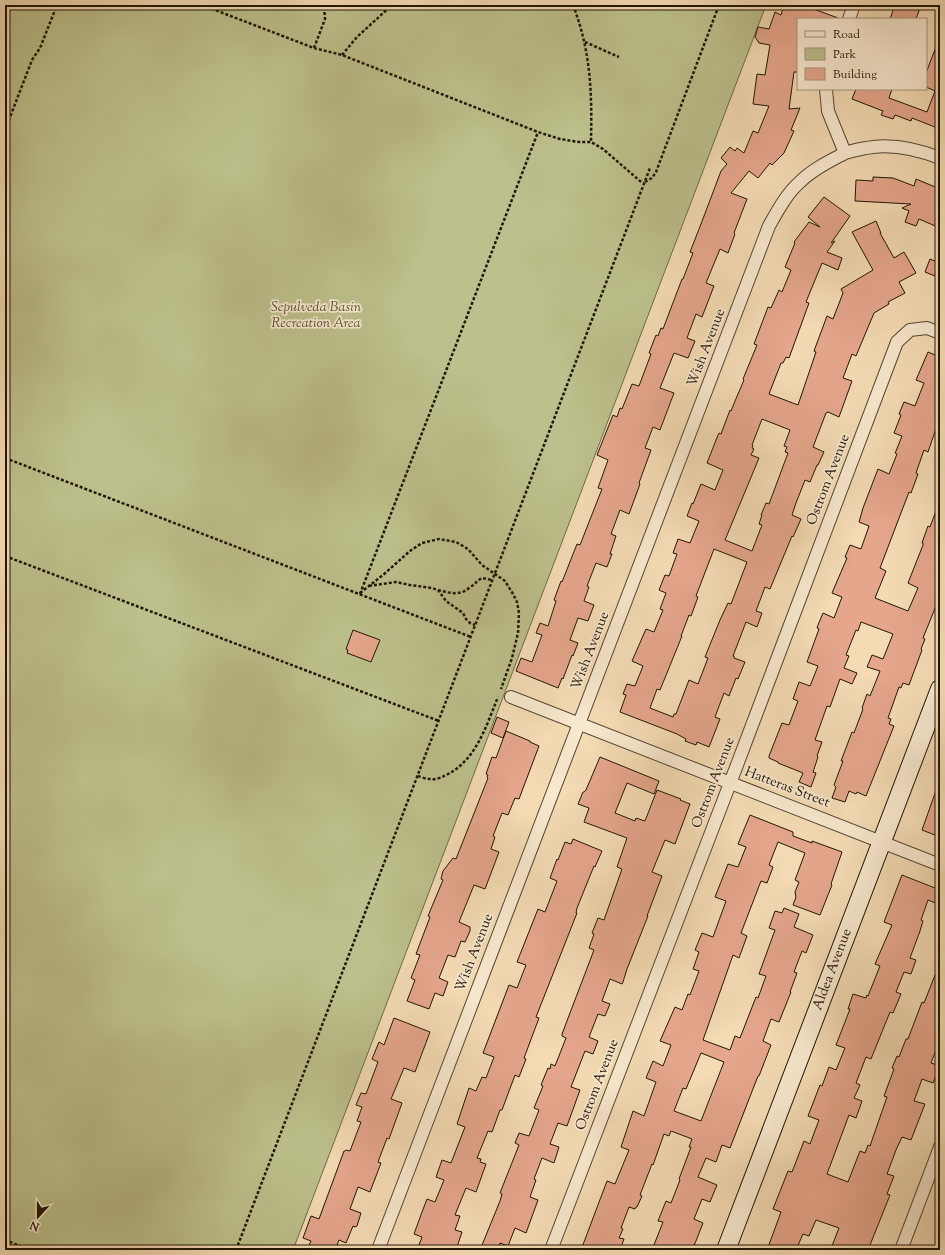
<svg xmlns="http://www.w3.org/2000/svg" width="945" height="1255" font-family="'Sorts Mill Goudy',serif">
<rect width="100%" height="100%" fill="#f4dbb4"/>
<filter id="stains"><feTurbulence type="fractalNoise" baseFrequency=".005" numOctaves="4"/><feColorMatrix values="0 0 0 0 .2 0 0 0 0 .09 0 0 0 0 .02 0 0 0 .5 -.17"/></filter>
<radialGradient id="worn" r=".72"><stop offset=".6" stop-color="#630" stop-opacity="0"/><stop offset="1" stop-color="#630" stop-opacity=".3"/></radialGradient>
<path fill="#bcc08c" stroke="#6e6a49" d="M5,5H766L293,1250H5Z"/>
<path fill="#e5a68c" stroke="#201506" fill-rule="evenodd" d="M786,5H803L838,18V19H798V72H794L789,109L800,108L791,130L794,131L784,153L772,165L770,163L758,178L749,171L731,193L747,199L734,233L735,234L728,253L720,249L706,283L714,286L702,317L696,314L687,338L695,341L688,358L674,353L660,388L674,393L660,430L653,427L645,448L651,450L639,483L640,484L629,514L620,510L611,534L616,536L610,554H612L607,567L596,563L587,586L589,587L584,601L594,605L588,621L578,618L570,640L578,643L573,656L572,655L563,679L562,678L558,688L516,671L521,658L532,662L542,635L536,633L540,623L548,626L556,601L554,600L561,581L562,582L577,544L580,545L602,489L598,488L608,460L597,455L613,415L617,417L620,408L622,409L632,384L639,386L651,354L649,353L656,335L658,336L661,328L663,329L682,279H683L693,253L690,252L701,224L721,171L727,164L721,158L730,147L735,151L737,148L744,153L753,131L758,133L769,106L753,104L757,74L765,75L770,45L759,43L755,37L758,27L769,29L775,12L781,15L783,8L785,9Z
M895,5H912L920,8L916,19H890Z
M939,39L940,40V129L912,118L911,121L895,115L893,119L881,115L883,111L852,99L856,89H892L889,98L927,112L935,91L926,87V73Z
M873,177L893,178L914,186L916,179L940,189V228L919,219L916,226L905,222L909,211L902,208L911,204L855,201L856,180L873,181Z
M824,197L850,216L831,243L835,241L827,252L842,258L838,270L822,263L806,302L809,303L789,358L786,357L783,363H781L769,394L798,405L816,352L814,351L827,316L833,319L843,293L841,289L873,270L852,232L876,221L881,233H880L894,258L904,252L916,273L899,282L905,293L888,302L889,304L874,313L856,356L852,354L843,378L852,381L839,417L828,412L826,413L813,447L824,452L818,465H817L810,482L805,480L796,503L792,515L801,519L793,537L792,536L770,589L765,587L756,611L762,613L757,627L746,622L733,656H734V658L745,662L738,679L736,678L729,696L724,693L715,717L720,719L709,747L697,742L696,745L685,741L686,739L677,734L620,712L626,695L623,694L627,684L635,686L643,666L632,661L646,629L654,632L663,610L660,609L666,593L659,590L665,575L669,576L677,554L673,553L678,539L690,543L699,521L687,516L692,503L693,504L701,484L715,490L723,470L707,463L718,435L719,433L721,434L730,410L731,411L735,401L744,380L743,379L757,345L754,344L768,307L771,308L779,290L782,292L791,270L785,267L795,243L794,242L809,222L820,227L808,217ZM762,419L790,430L784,446L787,447L785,452L788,453L769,504L766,503L761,515H762L759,524L762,525L752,551L725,540L759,458L751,455L754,449L752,448L753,446L752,445ZM714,549L747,562L731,604L728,603L720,620L705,657L708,658L698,684L689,680L676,714H674L673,717L650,708L657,689L660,690L682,636H681L689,615L691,616L698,597L696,596Z
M930,259L940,263V273L935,276L925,272Z
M928,352L940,357V385L936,395L940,396V417L928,452L924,450L916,473L918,474L911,493L909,492L880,568L886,571L875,598L908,611L918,588L908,583L923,545V543H922L928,526L930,527L939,503H940V545L935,558L940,560V596L923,638L925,639L921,649L922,650L909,685L903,683L901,688L899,687L888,718L891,719L889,724L894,726L866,796L857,792L856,794L849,791L845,802L832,798L836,787L834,785L843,761H841L852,732L854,733L863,709L862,708L867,694L870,696L880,671L867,667L872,655L883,659L893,634L861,622L858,631L856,630L846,655L849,656L844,668L857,673L852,684L840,679L830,707L827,706L815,740L822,742L817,756L818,757L813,772L816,773L811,787L799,782L803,773L778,763V762L769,758V756L782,723L789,725L798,701L793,699L799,682L810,686L818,666L807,662L819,629L817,628L818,625L823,613L834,618L842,597L832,593L847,558L845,557L850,545L861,549L869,526L859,522L863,508L878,469L889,474L897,454L895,453L896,451L902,436L894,433L901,415L899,414L904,402L915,406L924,383L916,380Z
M353,630L380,640L371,662L347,653L348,650L346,649Z
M497,717L509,722L503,738L491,733Z
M506,731L530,741V742L539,746L519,799L515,798L508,815L502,813L493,836L495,837L491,849L499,852L485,889L474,885L459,922L470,927V931L465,942L461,941L455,957L448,955L439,978L448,982L443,996L435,993L429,1009L407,1001L415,980L411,978L420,955L416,954L430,917L428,916L443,880L441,879L443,871L453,858L456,859L488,778L487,777L488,775L486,774L492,757L496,758Z
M600,757L659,781L654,794L627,783L615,813L635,821L636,818L645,821L657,790L681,799L680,800L690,804L675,844L665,840L652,872L662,876L647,916H648L627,969L623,982L622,984L610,979L602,1001L610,1004L605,1016L598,1014L589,1037L598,1041L593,1054L585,1051L571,1087L580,1090L567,1126L558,1123L550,1144L559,1147L554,1163L542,1158L534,1179L536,1180L530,1197L538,1200L526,1233L515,1228L508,1246L500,1243L497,1250H480L500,1201L502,1194L500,1193L519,1145L515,1143L519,1133L529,1136L539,1110L534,1108L543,1086L541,1085L548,1068L550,1069L551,1064L555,1066L566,1038L562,1036V1034L594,950L589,948L594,934L592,933L598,918L604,920L622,869L617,867L627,838L584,822L589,808L578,804L583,792H584L586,790Z
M939,782H940V837L922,830Z
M750,815L793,832V836L812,843V841L842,852L831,884L832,885L820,915L793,905L796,897L795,892L799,882L795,880L805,853L778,842L769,865L773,867L767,883L761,881L741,933L747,936L739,958L733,955L703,1040L730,1050L735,1036L740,1038L756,997L758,998L766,976L759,974L775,930L769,928L775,911L782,913L784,908L799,914L794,927L813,935L806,953L802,951L794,972L797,973L790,992H791L779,1022L771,1019L763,1041L771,1045L759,1076H758L730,1148L722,1145L716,1162L706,1158L698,1177L717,1185L710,1202L702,1199L694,1219L703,1223L696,1241L692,1250H652L663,1222L658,1221L666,1201L671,1203L680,1180L679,1179L691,1147H689L692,1139L671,1131L669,1136L664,1134L653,1165L652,1164L640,1195L642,1196L637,1207H636L635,1209L629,1207L621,1228L623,1229L619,1238L624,1239L620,1250H581L607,1181L615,1184L629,1150L621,1147L633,1111L644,1116L656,1082L646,1078L653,1061L663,1066L671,1045L660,1041L675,1007L682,1010L688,994L690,995L699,971L693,969L699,952L695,950L702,933L713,937L726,901L715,897L728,864L738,867L746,847L738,844ZM701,1053L724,1062L701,1121L674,1111L683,1088L686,1089Z
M573,839L602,851L595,867L594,866L577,908L576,913H577L536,1017L539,1018L524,1058L526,1059L519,1077L515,1075L502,1110H500L492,1132L488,1131L477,1158L481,1159L480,1162L486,1164L476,1192L466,1188L455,1215L460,1216L455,1230L462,1232L457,1247L455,1246L453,1250H417L422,1237L414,1234L422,1212L427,1199L435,1202L444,1180L436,1177L442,1160L451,1163L465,1127L457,1124L469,1088L476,1091L482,1077L486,1078L494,1057L483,1053L509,985L517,988L526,965L517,962L538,909L545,912L557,881L550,878L557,859L558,860L565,842L571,844Z
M902,875L940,890V905L928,900L921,920L923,921L920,931L910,958L916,960L911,974L904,972L896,992L901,994L893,1013L890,1012L871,1059L866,1057L856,1083L860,1085L854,1098L862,1101L856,1118L849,1115L827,1174L848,1182L860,1151L865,1153L868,1145L870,1146L887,1097L884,1096L894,1069L892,1068L897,1056L899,1057L906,1039H908L922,1002L924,1003L939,965H940V1039L931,1063L940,1066L933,1083L922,1079L914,1101L925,1104L911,1140L902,1137L896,1150L887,1174L894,1176L887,1194L890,1195L868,1250H843L832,1246L839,1228L816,1220L809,1236L803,1234L796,1250H767L781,1212L773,1209L788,1171L792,1172L804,1141L810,1144L819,1120L808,1116L820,1085L822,1086L829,1067L836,1070L845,1048L836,1045L850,1009H848L853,994L866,998L867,995L868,996L880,966L875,964L892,925L884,922Z
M394,1018L430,1032L415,1072L404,1068L391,1099L402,1103L389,1139L387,1138L378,1162L381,1163L370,1192L358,1187L350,1209L361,1213L357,1226L355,1227L353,1226L346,1243L339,1240L335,1250H307L311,1241L303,1238L311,1216L319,1219L344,1151H345L346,1150L350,1151L361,1122L357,1121L362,1107L356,1105L361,1093L366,1094L378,1062L372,1059L379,1042L384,1045Z"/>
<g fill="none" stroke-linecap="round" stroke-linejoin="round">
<defs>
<path id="street" d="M849,19L854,5
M845,153C852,151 859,149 866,148C891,143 917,149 940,158
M511,697L940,865
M378,1250L769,226C778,210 787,193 801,181C813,169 830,161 845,153L828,111L826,89
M551,1250L737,765L897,342L910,330L927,328L940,333
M901,1250L940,1147"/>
<g id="secondary">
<path id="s1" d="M726,1250L940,689"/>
</g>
</defs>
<use href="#street" stroke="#554632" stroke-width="14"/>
<use href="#secondary" stroke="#201506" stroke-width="20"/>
<path stroke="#201506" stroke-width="2.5" stroke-dasharray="3 2" stroke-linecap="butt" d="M202,5L314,48L342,55L538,132L560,139L579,142H591L603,149L640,181L644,183
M573,5C591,52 592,92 591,142
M585,42L619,57
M314,48L325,19L324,5
M342,55L357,37L392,5
M5,130L32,60L40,48L57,5
M645,182L652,178L656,172L719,5
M5,458L471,637
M5,556L439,721
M369,586L396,582L410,585L432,588L438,590L446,601L463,613L466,619L470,623L475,625
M438,590C449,593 460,596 469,588C474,585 477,581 482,578L492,580
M360,593L383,575L410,551L422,543L439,539L456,542L468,549L482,565L505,581L513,594L517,602L519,613L518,633L512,658L501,689
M360,594L538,132
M418,776C421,777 426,779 430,779C435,780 440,778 444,776C476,762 486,726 498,697
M5,1240L31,1250
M236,1250L650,168"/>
<use href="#street" stroke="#f8e8ce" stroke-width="12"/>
<use href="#secondary" stroke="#f8e8ce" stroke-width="18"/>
</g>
<g text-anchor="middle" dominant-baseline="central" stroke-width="3.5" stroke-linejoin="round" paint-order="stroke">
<g font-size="14" font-style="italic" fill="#575135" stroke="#f8e8ce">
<text x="316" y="308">Sepulveda Basin<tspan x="316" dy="16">Recreation Area</tspan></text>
</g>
<g font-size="14" fill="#201506" stroke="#f8e8ce">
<text transform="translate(707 348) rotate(-69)">Wish Avenue</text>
<text transform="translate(829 480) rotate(-69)">Ostrom Avenue</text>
<text transform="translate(591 651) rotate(-69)">Wish Avenue</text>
<text transform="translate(714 783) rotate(-69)">Ostrom Avenue</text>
<text transform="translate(787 788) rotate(21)">Hatteras Street</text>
<text transform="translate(475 953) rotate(-69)">Wish Avenue</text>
<text stroke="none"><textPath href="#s1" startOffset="300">Aldea Avenue</textPath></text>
<text transform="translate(598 1085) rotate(-69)">Ostrom Avenue</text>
</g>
</g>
<rect width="945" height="1255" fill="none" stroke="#f4dbb4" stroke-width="20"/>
<rect x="6" y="6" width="933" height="1243" fill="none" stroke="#201506" stroke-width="2"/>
<rect x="10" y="10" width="925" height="1235" fill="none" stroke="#201506"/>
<rect x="797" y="18" width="130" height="72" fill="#f8e8ce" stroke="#a2947e"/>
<rect x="805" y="31" width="20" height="6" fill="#f8e8ce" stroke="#a2947e"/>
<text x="833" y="38" font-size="12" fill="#201506">Road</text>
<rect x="805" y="48" width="20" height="12" fill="#bcc08c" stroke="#a2947e"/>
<text x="833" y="58" font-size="12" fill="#201506">Park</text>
<rect x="805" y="68" width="20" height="12" fill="#e5a68c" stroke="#a2947e"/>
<text x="833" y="78" font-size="12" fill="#201506">Building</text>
<g transform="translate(38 1217) rotate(201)" stroke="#f8e8ce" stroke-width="3" paint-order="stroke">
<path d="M0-3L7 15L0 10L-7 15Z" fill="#201506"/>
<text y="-6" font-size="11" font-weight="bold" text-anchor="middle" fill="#201506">N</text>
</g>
<rect width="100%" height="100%" filter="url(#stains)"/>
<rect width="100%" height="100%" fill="url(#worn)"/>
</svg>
